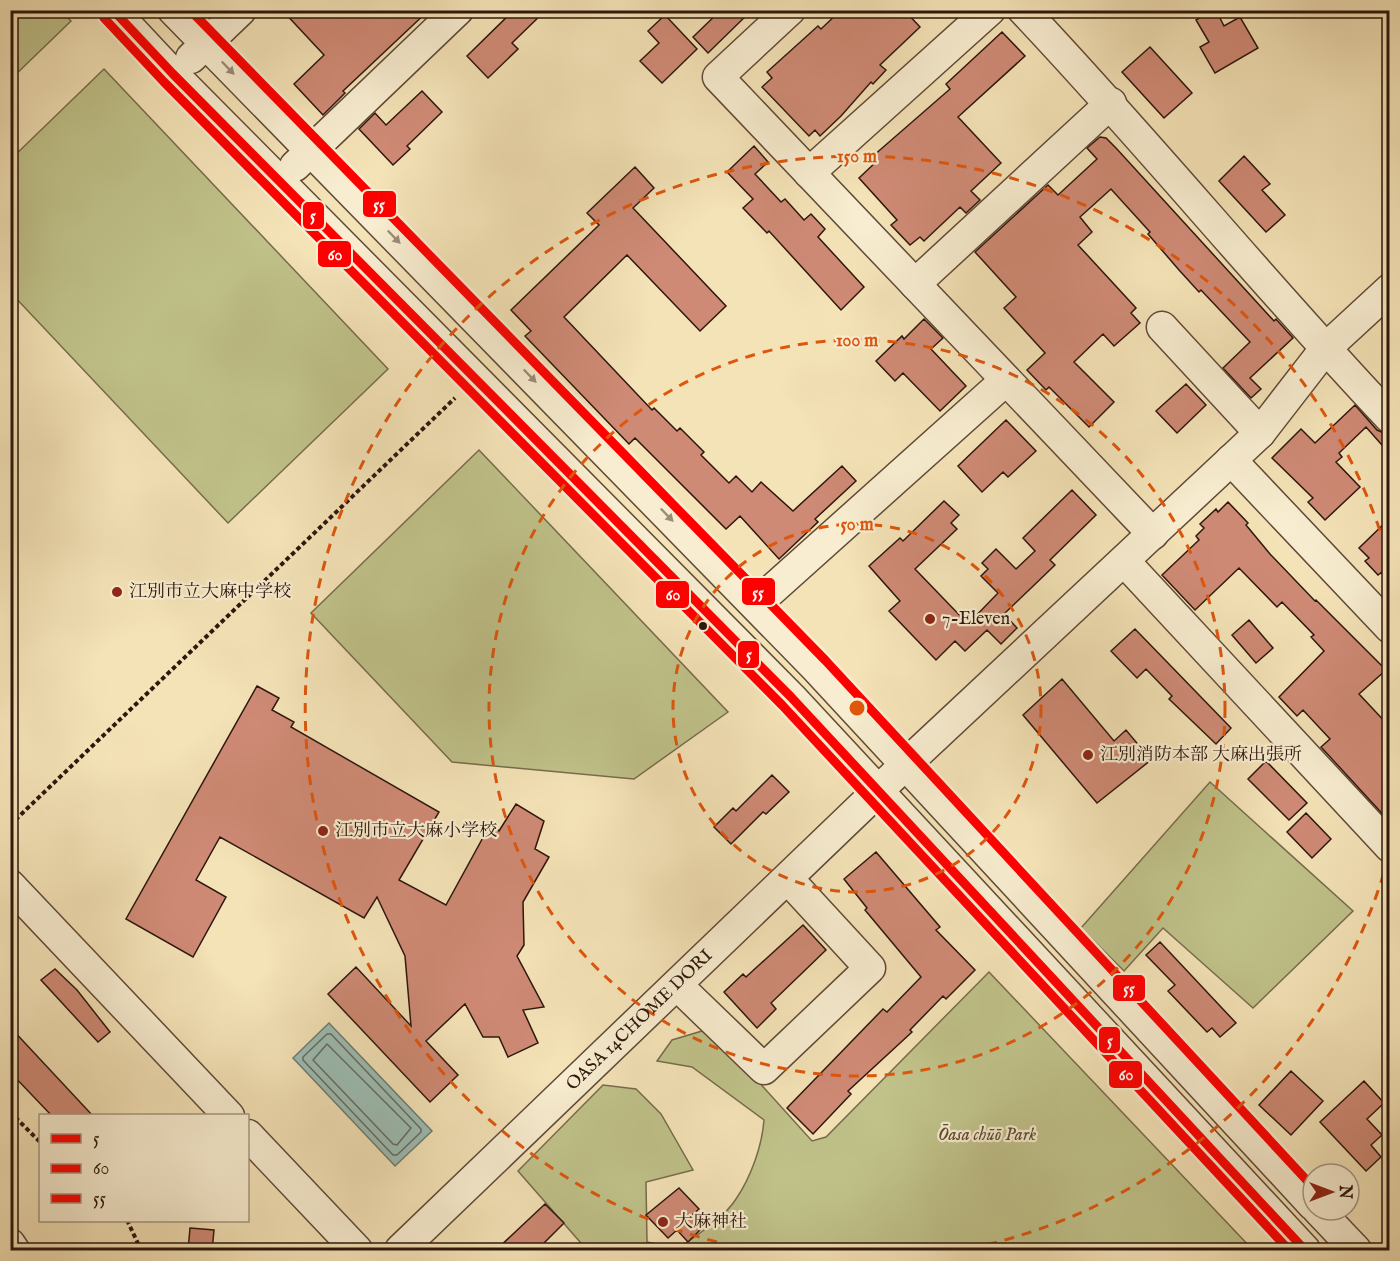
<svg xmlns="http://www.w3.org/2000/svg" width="1400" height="1261" font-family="'IM FELL English','Noto Serif JP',serif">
<rect width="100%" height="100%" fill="#f4e3b7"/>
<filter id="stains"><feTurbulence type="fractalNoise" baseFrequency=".00333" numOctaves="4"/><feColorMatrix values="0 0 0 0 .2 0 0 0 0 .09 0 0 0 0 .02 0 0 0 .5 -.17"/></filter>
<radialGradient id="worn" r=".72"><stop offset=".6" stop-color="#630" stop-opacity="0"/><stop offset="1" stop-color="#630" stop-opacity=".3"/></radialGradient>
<path fill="#c0c28a" stroke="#776c4c" stroke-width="1.5" d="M11,10L61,11L71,21L11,79Z
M104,69L388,369L228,523L11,293V159Z
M479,450L728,712L634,779L452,762L311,613Z
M1210,782L1353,911L1253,1008L1163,928L1124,971L1081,928Z
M989,972L1253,1250H587L518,1171L603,1085L636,1089L661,1114L693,1170L646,1182L647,1242L679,1248C698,1234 723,1219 736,1199C751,1177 762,1146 764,1120L692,1067L657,1061L672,1040L729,1023L756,1079L812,1141L826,1137Z"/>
<path fill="#9cbdb4" stroke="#707a71" stroke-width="1.5" d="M329,1023L432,1131L395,1166L293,1058Z"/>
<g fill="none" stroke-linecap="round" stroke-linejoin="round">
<path stroke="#656a60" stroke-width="1.5" d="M327,1034H331L421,1129V1132L397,1155H393L303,1060V1057Z
M327,1044L411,1128L397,1145L393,1144L313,1060Z"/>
</g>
<path fill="#cf8a75" stroke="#2e160d" stroke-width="1.5" d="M282,10H429L343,91L345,93L323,115L294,84L324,55Z
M514,10H546L512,43L518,49L488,78L467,56Z
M721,10H752L708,53L693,37Z
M841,10H904L920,27L880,65L886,70L873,84L871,82L841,116L820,136L815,130L809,136L762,87L772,78L767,72L818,26L821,29Z
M1212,10H1216L1224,26L1240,17L1258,48L1215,73L1200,47L1209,42L1196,20Z
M665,15L697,49L662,83L640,61L659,43L648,31Z
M1002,32L1025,56L958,117L1001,163L971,191L980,200L966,213L960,207L924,241L920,237L910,245L891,225L897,220L859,178L877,161L873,156L950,89L946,84Z
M1150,47L1192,93L1164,118L1122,72Z
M422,91L442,112L407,146L410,149L393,165L359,129L375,113L386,125Z
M1100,137L1106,138L1116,148L1274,321L1276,319L1293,338L1250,378L1261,389L1251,398L1223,368L1250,342L1201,290L1199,292L1179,270L1148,234L1150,232L1111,189L1080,217L1092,232L1078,245L1136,308L1131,313L1140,323L1114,346L1103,334L1074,362L1114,402L1089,427L1049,387L1046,390L1027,370L1045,353L1004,308L1016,297L975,252L1048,185L1058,195L1097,159L1087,148Z
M754,146L768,162L755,174L781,202L785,199L804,220L811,214L825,229L818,237L864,287L841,310L769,231L767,233L743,208L753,199L727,172Z
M1244,156L1270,184L1262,190L1285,215L1266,232L1219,181Z
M635,167L654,188L633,208L726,306L700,331L627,255L564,317L652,410L654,408L677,431L680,428L704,452L701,455L729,483L736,476L752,492L761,482L793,511L842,466L856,481L815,519L818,522L779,559L740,516L726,529L635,438L629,444L525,336L531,331L511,310L599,225L587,213Z
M924,319L943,338L931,349L966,386L940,411L903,373L895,381L876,361L902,336L904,339Z
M1186,384L1206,405L1177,433L1156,411Z
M1355,405L1377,430L1389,435V453L1366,427L1339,453L1342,457L1336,462L1360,487L1325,520L1308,502L1313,498L1272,458L1301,429L1315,443Z
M1006,420L1036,451L1008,477L1003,472L982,492L958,466Z
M1072,490L1096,515L1050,560L1055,565L1004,614L1017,628L1001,644L987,630L965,651L955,641L936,660L889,611L900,601L869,566L900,538L903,541L944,501L959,515L951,523L957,529L915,569L968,624L998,593L981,576L988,569L982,563L996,549L1016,569L1035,551L1023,538Z
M1228,502L1248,523L1246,525L1270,554L1315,601L1316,600L1386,670L1359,694L1389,726V821L1321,747L1330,739L1303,710L1297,716L1279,697L1324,651L1311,637L1314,635L1282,602L1277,607L1239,568L1195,610L1162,575L1199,540L1196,536L1204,528L1200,524L1216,509L1218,512Z
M1389,519V581L1382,572L1378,575L1365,561L1369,558L1359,548Z
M1249,620L1273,648L1256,663L1232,635Z
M1135,629L1231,728L1216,744L1169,699L1172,696L1146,669L1137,678L1111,651Z
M1062,679L1114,741L1126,730L1151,760L1097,803L1023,715Z
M257,686L279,698L272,710L294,722L291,727L439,812L399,880L446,905L491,823L499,831L516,804L544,821L535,849L549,857L523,902L524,945L517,956L544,1007L523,1010L538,1043L508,1057L499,1037H483L465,1004L426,1041L458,1075L430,1102L328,994L356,967L411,1026L405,956L377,897L364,918L220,837L196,880L226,897L193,957L126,919Z
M1266,761L1307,803L1289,820L1248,779Z
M772,775L789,792L766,814L763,812L731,844L714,827L733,808L736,811Z
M1306,813L1331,839L1312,858L1287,832Z
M876,852L940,927L936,930L975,970L946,999L943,996L910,1030L912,1032L848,1091L851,1094L813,1134L787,1108L883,1009L887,1012L921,977L865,910L867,908L844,879Z
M803,925L826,950L771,1003L776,1009L757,1028L724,992L743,974L746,977Z
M1160,942L1236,1023L1220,1037L1212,1028L1207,1032L1168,991L1175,985L1146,955Z
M55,969L77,990L110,1032L98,1042L41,980Z
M10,1027L93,1116H52L10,1072Z
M1291,1071L1323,1101L1291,1135L1259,1105Z
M1364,1081L1384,1103L1367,1119L1382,1135L1371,1145L1381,1157L1366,1171L1320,1122Z
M679,1188L699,1209L691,1216L702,1228L688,1242L677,1230L668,1238L646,1215Z
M545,1204L564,1223L536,1251H495Z
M190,1228L214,1230L212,1251H188Z"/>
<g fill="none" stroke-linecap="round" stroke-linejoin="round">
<defs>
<g id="minor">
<path d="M113,10L173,74L791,697L1305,1250"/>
<path d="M173,10L816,668L1313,1205"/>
<path d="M790,10L718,77L1153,534"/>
<path d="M1023,10C1149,143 1264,285 1390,418"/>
<path d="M191,58L241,10"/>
<path d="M295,166L458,10"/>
<path d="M809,173L990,10"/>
<path d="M915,284L1111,103"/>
<path d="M1162,327L1260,433"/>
<path d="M1231,460L1390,628"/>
<path d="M1124,561L1390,847"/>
<path d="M755,605L1006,380"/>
<path d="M10,885L229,1116"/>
<path d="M677,985L764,1069L870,968L788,879"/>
<path d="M248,1135L357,1250"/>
<path d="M1318,1210L1356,1250"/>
<path d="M10,1244L14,1250"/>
<path id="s1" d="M400,1250L906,764L1260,433L1325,349L1390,289"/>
</g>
</defs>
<use href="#minor" stroke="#604938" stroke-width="33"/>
<path stroke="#2e160d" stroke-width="4" stroke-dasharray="4.5 3" stroke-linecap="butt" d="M10,825L455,398
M10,1112L40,1142
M127,1220L141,1250"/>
<use href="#minor" stroke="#f8edd0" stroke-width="30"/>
<defs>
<path id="bus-1" d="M113,10L173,74L791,697L1305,1250"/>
<path id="bus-2" d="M104,18L164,82L782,705L1289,1250"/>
<path id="bus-3" d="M190,10L825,660L1313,1187"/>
</defs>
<use href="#bus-1" stroke="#f8edd0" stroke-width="14"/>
<use href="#bus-2" stroke="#f8edd0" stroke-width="14"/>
<use href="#bus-3" stroke="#f8edd0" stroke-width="14"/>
<use href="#bus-1" stroke="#f00" stroke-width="9"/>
<use href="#bus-2" stroke="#f00" stroke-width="9"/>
<use href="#bus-3" stroke="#f00" stroke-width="9"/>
</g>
<defs><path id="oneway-solid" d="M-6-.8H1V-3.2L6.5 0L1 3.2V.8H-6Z" transform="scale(1.5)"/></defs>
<g fill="#9d8c78">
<use href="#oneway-solid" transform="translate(228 68) rotate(46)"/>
<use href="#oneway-solid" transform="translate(394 237) rotate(46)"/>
<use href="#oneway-solid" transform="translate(530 376) rotate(46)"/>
<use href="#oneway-solid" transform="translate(667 515) rotate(46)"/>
</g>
<g fill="none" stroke="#df560c" stroke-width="3" stroke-dasharray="10 8">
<circle cx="857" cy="708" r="184"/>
<circle cx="857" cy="708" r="368"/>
<path d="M1389 856A552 552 0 0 1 962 1250M752 1250A552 552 0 1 1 1389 560"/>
</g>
<g fill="#8f2418" stroke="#f8edd0" stroke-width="2">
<circle cx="117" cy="592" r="6"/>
<circle cx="930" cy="619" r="6"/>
<circle cx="1088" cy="755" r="6"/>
<circle cx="323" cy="831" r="6"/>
<circle cx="663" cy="1222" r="6"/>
</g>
<circle fill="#2e160d" stroke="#f8edd0" stroke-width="2" cx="703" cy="626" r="5"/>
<g text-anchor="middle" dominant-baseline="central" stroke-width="4.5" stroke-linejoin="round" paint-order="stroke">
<g font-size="18" fill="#2e160d" stroke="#f8edd0" text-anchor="start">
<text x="129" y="592">江別市立大麻中学校</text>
<text x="942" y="619">7-Eleven</text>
<text x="1100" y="755">江別消防本部 大麻出張所</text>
<text x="335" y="831">江別市立大麻小学校</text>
<text x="675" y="1222">大麻神社</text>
</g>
<g font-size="18" fill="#2e160d" stroke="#f8edd0">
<text stroke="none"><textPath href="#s1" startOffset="332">OASA 14CHOME DORI</textPath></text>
</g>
<g font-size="18" font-style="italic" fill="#5a4a32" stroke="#f8edd0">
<text x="987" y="1135">Ōasa chūō Park</text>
</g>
</g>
<circle cx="857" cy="708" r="9" fill="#df560c" stroke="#f8edd0" stroke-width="3"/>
<g font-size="18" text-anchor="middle" font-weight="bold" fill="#df560c" stroke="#f8edd0" stroke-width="4.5" stroke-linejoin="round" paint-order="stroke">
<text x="857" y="162">150 m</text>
<text x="857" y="346">100 m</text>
<text x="857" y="530">50 m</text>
</g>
<g stroke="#f8edd0" stroke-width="2">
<rect x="362" y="190" width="35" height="28" rx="6" fill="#f00"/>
<rect x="302" y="201" width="23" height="29" rx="6" fill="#f00"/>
<rect x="317" y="240" width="35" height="28" rx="6" fill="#f00"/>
<rect x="741" y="577" width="35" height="29" rx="6" fill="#f00"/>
<rect x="655" y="580" width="35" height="29" rx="6" fill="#f00"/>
<rect x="737" y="640" width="23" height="29" rx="6" fill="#f00"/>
<rect x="1112" y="974" width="34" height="28" rx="6" fill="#f00"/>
<rect x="1098" y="1026" width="23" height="28" rx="6" fill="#f00"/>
<rect x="1108" y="1060" width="35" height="29" rx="6" fill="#f00"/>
</g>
<g font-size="16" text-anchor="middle" font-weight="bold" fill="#fff">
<text x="379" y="210">55</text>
<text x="313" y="221">5</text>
<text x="335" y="260">60</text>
<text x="758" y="598">55</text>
<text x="673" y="600">60</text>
<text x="749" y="660">5</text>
<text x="1129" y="994">55</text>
<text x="1110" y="1046">5</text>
<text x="1126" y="1080">60</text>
</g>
<rect width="1400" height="1261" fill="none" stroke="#f4e3b7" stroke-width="36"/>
<rect x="12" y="12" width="1376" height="1237" fill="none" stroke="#2e160d" stroke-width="3"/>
<rect x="18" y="18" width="1364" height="1225" fill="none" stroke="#2e160d" stroke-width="1.5"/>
<rect x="39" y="1114" width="210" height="108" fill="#f8edd0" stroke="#a79782" stroke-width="1.5"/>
<rect x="51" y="1134" width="30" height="9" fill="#ff0000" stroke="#a79782" stroke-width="1.5"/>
<text x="93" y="1144" font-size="18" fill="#2e160d">5</text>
<rect x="51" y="1164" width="30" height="9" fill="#ff0000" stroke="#a79782" stroke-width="1.5"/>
<text x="93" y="1174" font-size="18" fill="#2e160d">60</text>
<rect x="51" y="1194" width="30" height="9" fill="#ff0000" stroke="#a79782" stroke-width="1.5"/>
<text x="93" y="1204" font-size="18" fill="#2e160d">55</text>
<g transform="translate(1331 1192) rotate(90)"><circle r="28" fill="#f8edd0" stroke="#a79782" stroke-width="1.5"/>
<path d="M0-4.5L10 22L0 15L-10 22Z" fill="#8f2418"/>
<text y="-9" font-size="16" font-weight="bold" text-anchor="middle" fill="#2e160d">N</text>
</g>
<rect width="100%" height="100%" filter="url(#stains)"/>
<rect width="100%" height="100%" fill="url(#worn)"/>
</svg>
